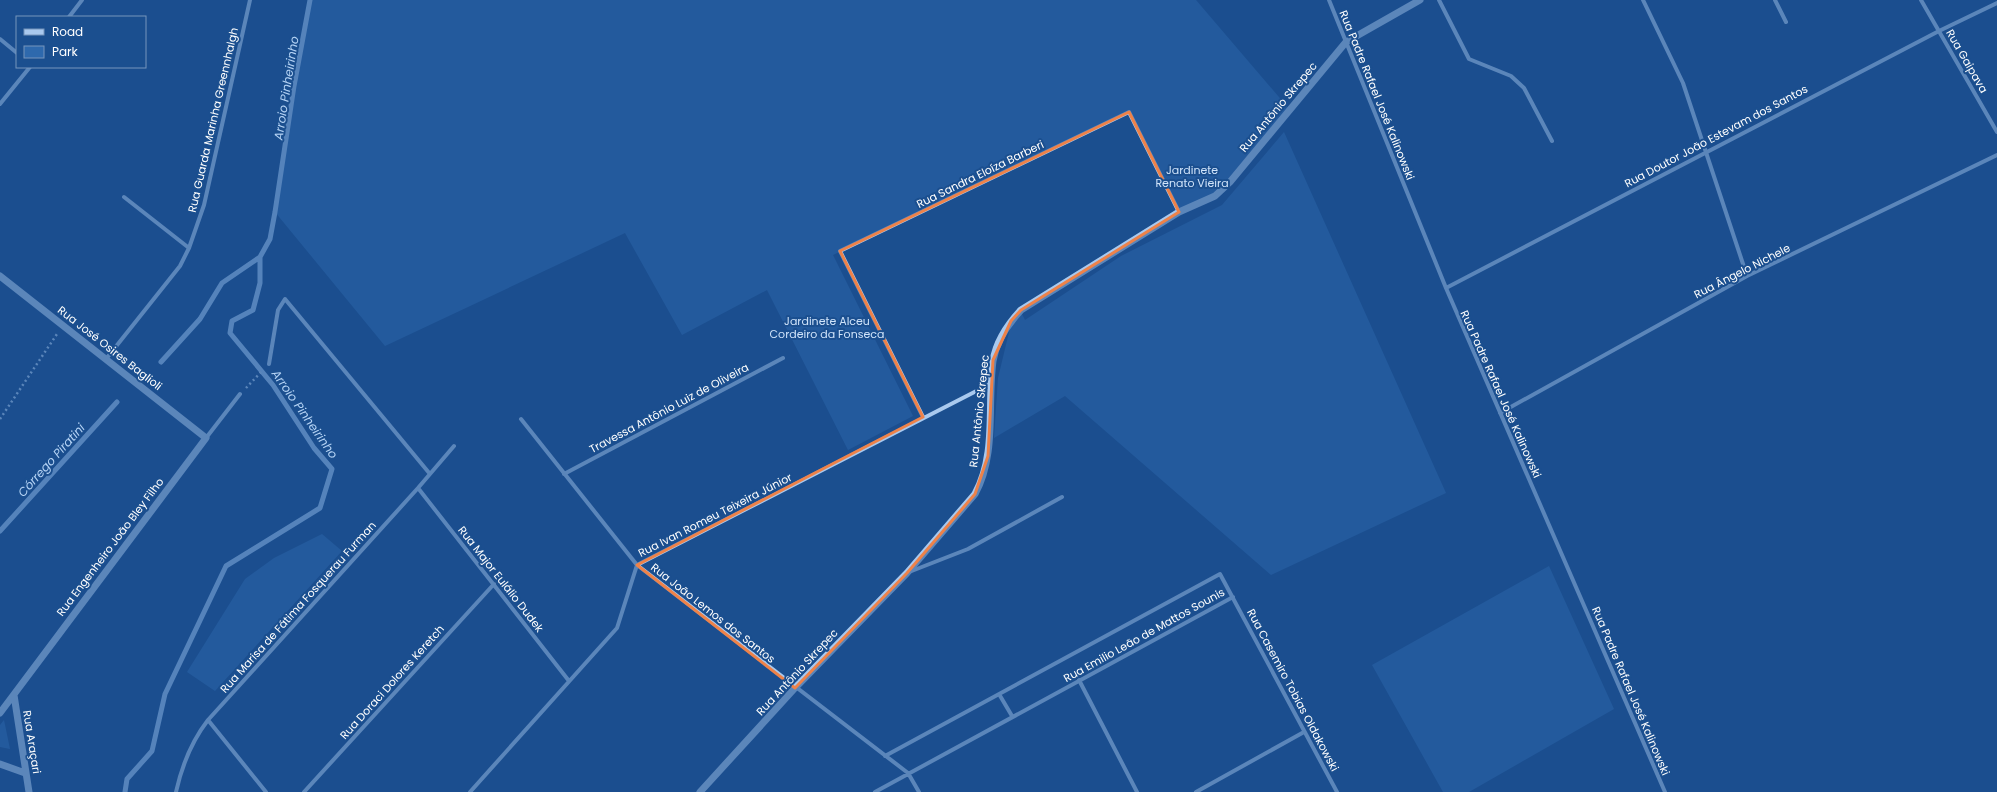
<svg xmlns="http://www.w3.org/2000/svg" width="1997" height="792" font-family="Poppins,sans-serif">
<rect width="100%" height="100%" fill="#1b4f8f"/>
<path fill="#2e69ad" d="M310,0H1196L1290,110L1215,196L1179,212L1129,112L833,255L913,416L848,450L767,290L682,335L625,233L385,346L275,212L294,86Z
M1284,132L1446,493L1271,575L1065,396L994,438L998,378L1011,324L1021,312L1025,320L1121,256L1222,205Z
M322,534L342,551L215,691L187,672L245,579L274,558Z
M1549,566L1614,709L1469,792H1443L1372,665Z
M4,720L10,749L0,747V725Z"/>
<g fill="none" stroke-linecap="round" stroke-linejoin="round">
<path stroke="#9cc4f0" stroke-width="5" d="M161,362L200,319L222,283L260,257
M0,531L117,402
M125,792L127,779L152,751L165,694L226,566L320,508L332,469L314,448L273,385L230,333L232,321L253,310L260,283V257L270,239L275,212L294,86L310,0"/>
<path stroke="#a9c9ee" stroke-width="2.5" stroke-dasharray="2 3" stroke-linecap="butt" d="M246,388L263,370
M0,419L57,334"/>
<path stroke="#a9c9ee" stroke-width="4" d="M1329,0L1446,288L1665,792
M1439,0L1469,59L1511,76L1524,88L1552,141
M1643,0L1683,83L1747,276
M1775,0L1786,22
M1921,0L1997,132
M69,17L82,0
M0,39L17,53
M0,104L30,67
M124,197L189,248
M1446,288L1939,31L1997,3
M106,359L180,266L189,248L204,205L250,0
M269,364L278,310L285,299L430,474
M1500,413L1747,276L1997,155
M923,417L840,251L1129,112L1179,212
M521,419L637,565L908,773L919,792
M206,438L240,394
M564,474L783,358
M418,488L569,681
M909,572L968,549L1062,497
M1079,680L1137,792
M999,694L1012,716
M208,720L266,792
M885,756L1220,574L1337,792
M176,792C182,765 191,742 208,720L418,488L454,446
M304,792L494,584
M470,792L617,628L637,565L992,383
M875,792L1233,597
M1196,792L1304,732"/>
<path stroke="#a9c9ee" stroke-width="7" d="M0,276L206,438L0,713
M14,695L29,792
M0,764L25,773
M700,792L795,688L907,573L975,494C997,454 987,405 993,361C996,342 1008,324 1021,310L1179,212L1215,196L1230,182L1346,42L1420,0"/>
</g>
<path d="M0 0H1997V792H0ZM1129,112L1179,212L1021,310L1011,321L993,360L988,456L975,494L907,573L795,688L637,565L923,417L840,251Z" fill="#1b4f8f" fill-opacity=".55" fill-rule="evenodd"/>
<path fill="none" stroke="#ee8249" stroke-width="3" stroke-linejoin="round" d="M1129,112L1179,212L1021,310L1011,321L993,360L988,456L975,494L907,573L795,688L637,565L923,417L840,251Z"/>
<g text-anchor="middle" dominant-baseline="central" stroke-width="4" stroke-linejoin="round" paint-order="stroke">
<g font-size="11" fill="#fff" stroke="#1b4f8f">
<text transform="translate(1967 61) rotate(60)">Rua Gaipava</text>
<text transform="translate(1377 95) rotate(68)">Rua Padre Rafael José Kalinowski</text>
<text transform="translate(1278 107) rotate(-50)">Rua Antônio Skrepec</text>
<text transform="translate(213 120) rotate(-77)">Rua Guarda Marinha Greennhalgh</text>
<text transform="translate(1716 136) rotate(-28)">Rua Doutor João Estevam dos Santos</text>
<text transform="translate(980 174) rotate(-26)">Rua Sandra Eloíza Barberi</text>
<text transform="translate(1742 271) rotate(-27)">Rua Ângelo Nichele</text>
<text transform="translate(110 348) rotate(38)">Rua José Osires Baglioli</text>
<text transform="translate(1501 394) rotate(66)">Rua Padre Rafael José Kalinowski</text>
<text transform="translate(669 408) rotate(-28)">Travessa Antônio Luiz de Oliveira</text>
<text transform="translate(979 411) rotate(-84)">Rua Antônio Skrepec</text>
<text transform="translate(715 515) rotate(-27)">Rua Ivan Romeu Teixeira Júnior</text>
<text transform="translate(110 547) rotate(-53)">Rua Engenheiro João Bley Filho</text>
<text transform="translate(501 579) rotate(52)">Rua Major Eulálio Dudek</text>
<text transform="translate(298 607) rotate(-48)">Rua Marisa de Fátima Fosquerau Furman</text>
<text transform="translate(713 613) rotate(38)">Rua João Lemos dos Santos</text>
<text transform="translate(1144 635) rotate(-29)">Rua Emilio Leão de Mattos Sounis</text>
<text transform="translate(797 672) rotate(-47)">Rua Antônio Skrepec</text>
<text transform="translate(392 682) rotate(-48)">Rua Doraci Dolores Keretch</text>
<text transform="translate(1293 690) rotate(62)">Rua Casemiro Tobias Oldakowski</text>
<text transform="translate(1631 691) rotate(67)">Rua Padre Rafael José Kalinowski</text>
<text transform="translate(32 742) rotate(81)">Rua Araçari</text>
</g>
<g font-size="11" fill="#cfe3fa" stroke="#1b4f8f">
<text x="1192" y="170">Jardinete<tspan x="1192" dy="13">Renato Vieira</tspan></text>
<text x="827" y="321">Jardinete Alceu<tspan x="827" dy="13">Cordeiro da Fonseca</tspan></text>
</g>
<g font-size="12" font-style="italic" fill="#b5d3f5" stroke="#1b4f8f">
<text transform="translate(286 88) rotate(-81)">Arroio Pinheirinho</text>
<text transform="translate(305 414) rotate(55)">Arroio Pinheirinho</text>
<text transform="translate(51 460) rotate(-48)">Córrego Piratini</text>
</g>
</g>
<rect x="16" y="16" width="130" height="52" fill="#1b4f8f" stroke="#7695bc"/>
<rect x="24" y="29" width="20" height="6" fill="#a9c9ee" stroke="#7695bc"/>
<text x="52" y="36" font-size="12" fill="#ffffff">Road</text>
<rect x="24" y="46" width="20" height="12" fill="#2e69ad" stroke="#7695bc"/>
<text x="52" y="56" font-size="12" fill="#ffffff">Park</text>
</svg>
